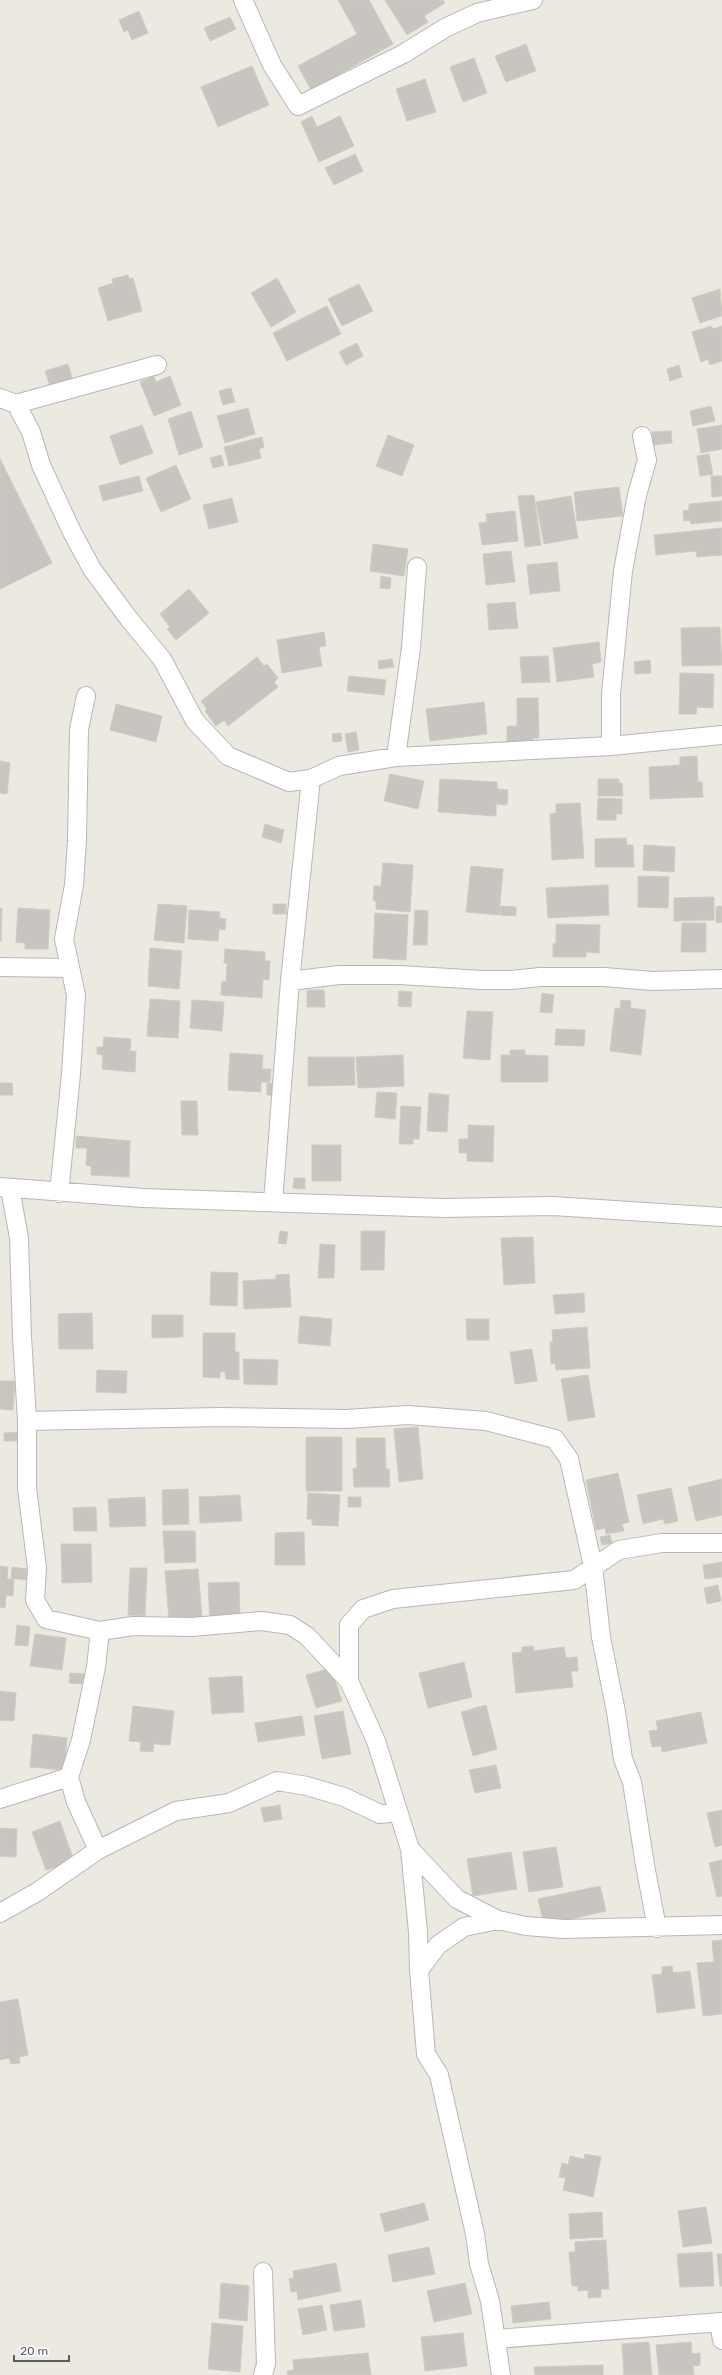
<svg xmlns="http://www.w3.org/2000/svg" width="722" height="2375" font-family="Rubik,sans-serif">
<rect width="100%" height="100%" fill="#ece9e1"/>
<path fill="#c8c4bf" stroke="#d1cbc0" d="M338,0H369L393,44L311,90L298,66L357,34Z
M385,0H443L445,3L424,16L428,22L407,35Z
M139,11L148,33L132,40L128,30L124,32L119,20Z
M230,17L236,29L210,41L204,28Z
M526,44L536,71L506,82L495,56Z
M474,58L487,93L463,102L450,67Z
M252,66L269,105L218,127L201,87Z
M425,79L436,112L407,121L396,89Z
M312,116L317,127L340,116L354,146L319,162L301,122Z
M355,154L363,171L334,185L325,168Z
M128,275L129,279L133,278L142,311L108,321L98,288L113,283L112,279Z
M277,278L296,312L271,327L251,293Z
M359,284L373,311L342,326L328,299Z
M720,289L722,316L700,323L692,298Z
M327,306L341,334L287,361L273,333Z
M711,326L713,329L722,326V361L710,365L708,359L701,362L692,332Z
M357,343L363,356L346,365L339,352Z
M68,364L74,385L52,392L45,371Z
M679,365L682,377L670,381L667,369Z
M154,376L156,382L170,376L181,405L154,416L140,382Z
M231,388L235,402L223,405L219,391Z
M711,406L715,421L693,426L690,411Z
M248,408L255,434L225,443L217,416Z
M191,411L203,447L179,455L168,419Z
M142,425L153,453L120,465L110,436Z
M722,425V449L701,453L697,429Z
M671,431L672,443L653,445L652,432Z
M388,435L414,445L402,476L376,466Z
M262,437L264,447L259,449L261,458L229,466L224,447Z
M709,454L713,474L700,476L697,456Z
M221,455L224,465L213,468L210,458Z
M0,459L52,563L0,589Z
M176,465L191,499L161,512L146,478Z
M139,476L143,491L103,501L99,486Z
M711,476H722V496L712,497Z
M619,487L623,516L577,521L574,492Z
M534,495L541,545L525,547L518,496Z
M571,496L578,538L544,544L536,502Z
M232,498L238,522L209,529L203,505Z
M722,501V521L691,524L690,520L684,521L683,511L689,510V504Z
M515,511L518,541L482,545L479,523L487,522L486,514Z
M722,528V555L697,557L696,551L656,555L654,535Z
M373,544L408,549L404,576L370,571Z
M511,551L515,582L486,585L483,554Z
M557,562L560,591L530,594L527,565Z
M381,576L391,578L390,589L380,588Z
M189,589L209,613L176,640L167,629L170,627L160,614Z
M515,602L518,628L489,630L487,604Z
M720,627L722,665L682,666L681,628Z
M324,632L326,646L319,647L322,666L282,673L277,640Z
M599,642L601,662L592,664L594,677L557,682L553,648Z
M548,656L550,682L522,683L520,657Z
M257,657L264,666L267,664L278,678L274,682L278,687L228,726L224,720L216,726L205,711L207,709L201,701Z
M392,659L394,667L379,669L378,661Z
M650,660L651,673L635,674L634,662Z
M680,673L714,674L713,708L697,707L696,714H679Z
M349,676L386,680L384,695L347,691Z
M517,698H538L539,738H533V741L507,742V726H517Z
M484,702L487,734L430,741L426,709Z
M116,704L162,716L156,742L110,730Z
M356,732L359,750L348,752L345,734Z
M341,733L342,741L333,742L332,734Z
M697,756L698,782H702L703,797L650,799L649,767L680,765V757Z
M0,761L10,763L7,794L0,793Z
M390,774L424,781L418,809L384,801Z
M440,779L497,782V789L508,790L507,805L496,804V816L438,812Z
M598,779H619V783H622L623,796H598Z
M598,798L622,799V814H616V820H597Z
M580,803L584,858L552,860L550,814L556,813V804Z
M265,824L284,830L281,843L262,837Z
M626,838L627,845H633L634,867H595V839Z
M644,845L675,847L674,872L643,870Z
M383,863L413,865L410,912L376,909V901H373L374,886H381Z
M471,866L503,869L499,915L466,912Z
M638,876L669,877L668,908L638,907Z
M608,885L609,915L548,918L546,888Z
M714,897V920L674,921V898Z
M158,904L187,906L184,943L154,940Z
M273,904H286V914H273Z
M501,906L516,907V916L500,915Z
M722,906V922L716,923V907Z
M0,908H2L1,941H0Z
M18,908L50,910L48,949H25V943L16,942Z
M189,910L220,912L219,918L226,919L225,930L219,929L218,941L188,939Z
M415,910L428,911L427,945H413Z
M375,913L408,915L406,960L373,958Z
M682,923H706V952H681Z
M556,924L600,925L599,953L586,952V957H553V944L556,943Z
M150,948L182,951L179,989L148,986Z
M225,949L265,952V961H270L269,980L263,979L262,998L221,995L222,981L226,982L227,963H224Z
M307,990H324L325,1007H307Z
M399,991L412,992L411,1007L398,1006Z
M542,993L554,995L552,1013L540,1012Z
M150,999L180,1001L178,1038L147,1036Z
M192,1000L224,1002L222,1031L190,1028Z
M621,1000L631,1001L630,1008L646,1010L641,1055L610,1051L615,1008L620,1009Z
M467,1011L493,1012L490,1060L463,1058Z
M556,1029L585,1030L584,1046L555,1045Z
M104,1037L131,1039L130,1051H136L135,1072L102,1069L103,1055L97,1054V1047H103Z
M510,1050H525V1055L548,1056V1082H501V1055H510Z
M230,1053L263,1055L262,1069H271L270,1082H261V1092L228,1090Z
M403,1055L404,1086L358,1088L356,1057Z
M308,1057H354L355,1085L308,1086Z
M0,1083H12L13,1095H0Z
M267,1083L278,1084V1095H267Z
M377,1092L397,1093L395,1119L375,1117Z
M429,1093L449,1095L447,1132L427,1131Z
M181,1101H197L198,1135H182Z
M401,1106L421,1107L419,1139H413V1144H399Z
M468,1125L494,1126L493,1162L467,1161V1153H459V1139H468Z
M76,1136L130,1141L129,1177L91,1175V1166L86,1165L87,1148H76Z
M312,1145H341V1181H312Z
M294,1178H305V1189L293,1188Z
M280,1231L288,1232L286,1244L278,1243Z
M361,1231H385L384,1270H361Z
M533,1237L535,1283L504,1285L501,1238Z
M320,1244L335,1245L334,1278H318Z
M211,1272L238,1273L237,1306L210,1305Z
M289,1274L291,1307L244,1309L243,1281L276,1279V1275Z
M584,1293L585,1312L555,1314L553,1295Z
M92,1313L93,1349H59L58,1314Z
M152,1315H183V1337L152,1338Z
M300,1316L332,1319L330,1346L298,1343Z
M466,1319H489V1340H467Z
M587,1327L590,1368L556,1370L555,1363L551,1364L550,1342H553L552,1330Z
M203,1333H235V1352H239V1380L226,1379L225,1372H220V1378L203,1377Z
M532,1349L537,1381L515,1384L510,1352Z
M243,1359L278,1360L277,1385L244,1384Z
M97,1370L127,1371L126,1393L96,1392Z
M588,1375L595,1417L568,1421L561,1379Z
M0,1381H15L13,1410L0,1409Z
M418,1427L423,1479L399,1482L394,1429Z
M17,1432L18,1441H4V1433Z
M306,1437H342V1491H306Z
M356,1438H385L386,1469H389L390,1487H354L353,1469L357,1468Z
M618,1473L629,1522L622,1524L624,1531L606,1534L605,1528L596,1530L586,1480Z
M722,1479V1515L696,1521L688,1487Z
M671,1488L678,1521L665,1524L663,1519L643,1524L637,1495Z
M188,1489L189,1524L163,1525L162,1490Z
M308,1493L340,1495L338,1526L312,1525V1519H307Z
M240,1495L242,1521L200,1523L199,1497Z
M145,1497L146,1526L110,1527L108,1499Z
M348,1497H361V1507H348Z
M96,1507L97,1531H74L73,1508Z
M163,1531H195L196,1562L165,1563Z
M304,1532L305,1565H275V1533Z
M610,1535L612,1543L602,1545L600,1537Z
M61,1544H91L92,1582L62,1583Z
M722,1562V1577L705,1579L703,1565Z
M0,1566L8,1567L7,1579H14L13,1596L6,1595L5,1608L0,1607Z
M12,1567L27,1569L26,1580L11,1578Z
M130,1568H147L145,1616L128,1615Z
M198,1569L202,1617L169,1619L165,1571Z
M239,1582L240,1620L210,1621L208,1583Z
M718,1585L721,1601L707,1604L704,1588Z
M17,1625L30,1627L28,1646L15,1645Z
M35,1634L66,1638L62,1670L30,1666Z
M533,1646L534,1651L564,1647L566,1658L577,1657L578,1671H571L573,1687L516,1693L512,1653L522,1652V1647Z
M464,1662L472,1697L428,1708L419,1673Z
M331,1668L342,1701L316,1708L306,1675Z
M70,1673L85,1674L84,1684L69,1683Z
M242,1676L244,1712L212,1714L209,1678Z
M0,1691L16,1693L14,1721L0,1720Z
M486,1705L497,1749L473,1756L461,1712Z
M133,1706L174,1711L170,1745L154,1744L153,1752L140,1751L141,1742L129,1741Z
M343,1711L351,1754L322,1759L314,1716Z
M701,1712L707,1743L662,1752L661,1746L652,1747L649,1731L658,1730L656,1721Z
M302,1716L305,1735L258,1742L255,1723Z
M33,1734L67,1738L64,1770L30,1767Z
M496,1765L501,1788L475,1793L469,1770Z
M280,1805L282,1819L264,1822L261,1808Z
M722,1810V1845L715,1847L707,1813Z
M60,1821L74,1861L46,1870L32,1832Z
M0,1828L17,1829L16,1857L0,1856Z
M556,1847L563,1887L529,1892L523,1852Z
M511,1852L517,1889L473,1896L467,1859Z
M722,1860V1896L717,1897L709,1863Z
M600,1886L606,1911L544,1925L538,1899Z
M722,1940V2014L703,2016L697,1963L714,1962L712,1941Z
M672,1966L673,1973L690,1971L695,2008L657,2013L652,1975L662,1974V1967Z
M18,1999L28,2055L19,2057L20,2063L11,2064L9,2058L0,2060V2002Z
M585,2154L601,2157L593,2197L563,2190L566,2178L559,2177L562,2163L568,2165L570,2156L584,2159Z
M424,2203L429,2220L385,2232L380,2214Z
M706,2207L712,2243L683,2247L678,2211Z
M602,2212L603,2237L570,2239L569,2214Z
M606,2240L609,2289H601V2297L588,2298V2290L578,2291V2286H572L569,2252H575V2242Z
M429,2247L435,2274L393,2282L388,2255Z
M712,2252L714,2286L680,2287L677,2254Z
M717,2254H722V2286H720Z
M336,2263L341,2291L298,2300L297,2291L291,2292L289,2279L294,2278L293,2271Z
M221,2283L249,2286L247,2321L219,2318Z
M465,2283L472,2314L434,2322L427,2291Z
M361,2300L365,2327L334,2331L330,2305Z
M549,2302L551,2319L513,2323L511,2306Z
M322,2305L327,2330L303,2335L298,2309Z
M212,2323L243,2326L240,2372L208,2369Z
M463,2333L467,2366L425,2371L421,2337Z
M649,2342L652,2375H624L622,2344Z
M691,2342L692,2354L700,2353V2365L693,2366L694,2375H659L656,2345Z
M368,2353L371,2375H288L287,2371L294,2370L293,2360Z
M603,2365V2375H535L534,2367Z"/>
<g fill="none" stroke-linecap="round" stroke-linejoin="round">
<defs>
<path id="minor" d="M243,0L272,65L298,106L403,54L445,28L477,13L533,0
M0,398L16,404L157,365
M16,404L31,432L41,465L72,532L92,569L129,619L162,659L195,721L228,756L289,782L311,779L339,766L396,757L611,746L722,735
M611,746V694L623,571L637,495L647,460L642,436
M396,757L411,648L417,567
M0,967L68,968
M290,981L339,975H400L482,980H511L540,977H604L653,981L722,979
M0,1187L143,1198L444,1208L553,1206L722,1217
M10,1188L19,1238L22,1336L27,1421V1488L37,1568L35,1600L46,1619L100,1631L133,1626L192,1627L261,1621L290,1625L307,1636L349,1681L376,1741L410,1849L418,1932L419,1970L426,2054L439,2075L475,2234L479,2264L490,2301L501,2375
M59,1193L71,1074L76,995L64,939L74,885L77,841L79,729L86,696
M273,1202L290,981L311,779
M27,1421L219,1417L346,1419L408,1415L486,1421L555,1439L569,1459L593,1566L601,1637L616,1712L623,1759L632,1782L645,1865L657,1928
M349,1681V1625L363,1609L393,1599L574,1580L619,1550L662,1543H722
M0,1799L69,1777
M410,1849L457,1899L498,1920L526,1926L564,1929L722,1925
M98,1850L76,1802L69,1777L81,1740L96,1667L100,1631
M0,1913L37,1892L98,1850L176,1811L229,1803L277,1781L307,1786L344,1797L380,1814L398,1812
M419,1970L438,1945L464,1927L498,1920
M263,2272L266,2364L263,2375
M719,2323L722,2340
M496,2339L722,2322"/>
</defs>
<use href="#minor" stroke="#b4b7bc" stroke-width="20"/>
<use href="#minor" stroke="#fff" stroke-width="18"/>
</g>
<path d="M14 2355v6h55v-6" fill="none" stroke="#5a5e62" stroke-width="2"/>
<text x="20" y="2355" font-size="12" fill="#5a5e62" stroke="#ffffff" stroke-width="3" paint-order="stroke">20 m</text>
</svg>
